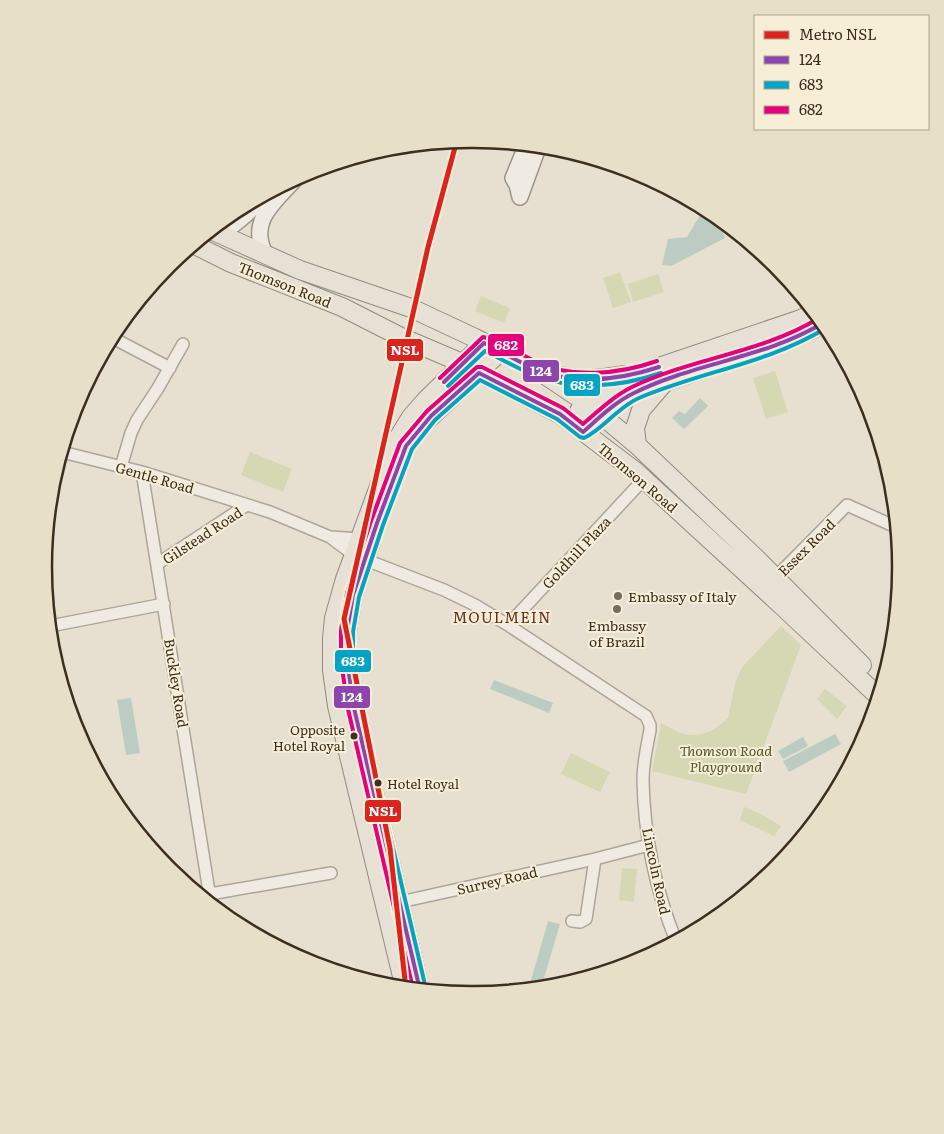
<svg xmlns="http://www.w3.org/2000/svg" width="944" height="1134" font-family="Literata,serif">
<rect width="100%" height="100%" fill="#e7e0d1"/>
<path fill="#d6d7b3" d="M620,272L631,302L613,308L603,278Z
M658,274L664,292L633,302L628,284Z
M481,296L510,308L504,323L475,311Z
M775,371L788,412L766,419L753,378Z
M250,452L292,469L283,492L241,475Z
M781,626L801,645L746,794L652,771L661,723L680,733L690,735L703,734L713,730L721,724L728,718L736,680L743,666Z
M825,689L847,706L837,719L817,699Z
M571,753L610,772L600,792L561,774Z
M744,807L763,815L781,826L774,836L740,820Z
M622,868L637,869L634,902L619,900Z"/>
<path fill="#bcccc2" d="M704,208L717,217L725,238L671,266L662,265L668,239L687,237Z
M700,398L708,406L684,429L672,418L679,411L685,414Z
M494,680L553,703L549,713L490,689Z
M131,698L140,753L126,755L117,700Z
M835,734L841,744L789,772L783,761Z
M803,737L808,746L783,759L778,751Z
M548,921L560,924L541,988L529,987Z"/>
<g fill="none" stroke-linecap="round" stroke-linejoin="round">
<defs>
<path id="street" d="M111,337L170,368
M62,452L142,472L270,512L330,537L354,555
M121,467L131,433L137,420L158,388L183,344
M142,472L211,904
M330,537L361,539
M359,561L366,560L444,590L475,605L508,625L646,716L650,725V730C647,746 643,763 643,780C644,834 656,891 676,941
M157,564L247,505
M772,581L847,505L896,527
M508,625L644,479
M50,626L164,604
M210,894L331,873
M400,902L595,859L649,845
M572,921L580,922L586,919L595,859"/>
<path id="secondary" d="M520,197L517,185L513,178L527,144
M520,197L539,145
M219,234C238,224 252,209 267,193
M265,254C248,220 275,202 296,178"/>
<path id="primary" d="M211,230L300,270L411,308L475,338L536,369L588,404L637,445L758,560L862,665
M193,244L231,263L342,307L401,337L455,360L560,414L635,471L781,605L878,696
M549,373C580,382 592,380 624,375
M579,411L615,385L647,371L801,319L814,312
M594,422L615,405L646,388L774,346L813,329L823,323
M637,445L635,428L641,410L665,382
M402,457L406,446L420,427L501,351
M371,542L353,595L347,631V660L354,708L420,990
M405,989L337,706L332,670V638L334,618L345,579L395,443L411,417L425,401L484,343"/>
</defs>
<use href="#street" stroke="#ada599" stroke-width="14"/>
<use href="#secondary" stroke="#9c958a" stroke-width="18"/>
<use href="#primary" stroke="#928b80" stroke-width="20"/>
<use href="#street" stroke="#efebe3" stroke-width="11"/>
<use href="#secondary" stroke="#efebe3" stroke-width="15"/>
<use href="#primary" stroke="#e6e1d4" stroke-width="18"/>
<defs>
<path id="bus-1" d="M444,382L484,343C501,351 518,362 535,369C575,385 620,380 659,367
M420,990L354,708L347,660V631L353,595L377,523L406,446L431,416L479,373L560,414L583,432C599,418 615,402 634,393C694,363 765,358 823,323"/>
<path id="bus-2" d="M448,386L485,351C501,359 517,368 533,375C574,391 620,387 661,373
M426,989L360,707L353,660V632L359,597L383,525L412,449L435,420L480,380L557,419L580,437L584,438C602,430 618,407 639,398C700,372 769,363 826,328"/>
<path id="bus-3" d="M440,378L483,337C500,340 520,354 536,362C572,379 620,374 657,361
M413,989L348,709L341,661V630L347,593L371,521L400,443L427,411L477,367H482L563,408L583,424C598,411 614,396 632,387C692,358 762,353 819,318"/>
</defs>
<use href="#bus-1" stroke="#f7eed8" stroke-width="8"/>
<use href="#bus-2" stroke="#f7eed8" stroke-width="8"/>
<use href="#bus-3" stroke="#f7eed8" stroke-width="8"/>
<use href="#bus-1" stroke="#8e44ad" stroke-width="4"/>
<use href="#bus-2" stroke="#03a3c5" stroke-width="4"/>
<use href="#bus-3" stroke="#e5007d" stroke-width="4"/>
<defs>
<path id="metro-1" d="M406,989L390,848L344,619L428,247L457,140"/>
</defs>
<use href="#metro-1" stroke="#f7eed8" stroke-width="9"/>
<use href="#metro-1" stroke="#dc241f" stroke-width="5"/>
</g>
<g fill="#786c5e" stroke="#f7eed8" stroke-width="2">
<circle cx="618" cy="596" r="5"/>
<circle cx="617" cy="609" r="5"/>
</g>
<g fill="#3d2e20" stroke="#f7eed8" stroke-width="2">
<circle cx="354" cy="736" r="4.5"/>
<circle cx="378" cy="783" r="4.5"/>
</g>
<g text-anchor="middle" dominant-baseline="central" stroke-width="4" stroke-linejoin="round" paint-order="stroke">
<g font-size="13" fill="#3d2e20" stroke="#f7eed8" text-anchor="end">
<text x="345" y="729">Opposite<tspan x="345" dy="16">Hotel Royal</tspan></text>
<text x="387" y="783" text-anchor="start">Hotel Royal</text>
</g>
<g font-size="14" fill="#3d2e20" stroke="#f7eed8">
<text transform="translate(285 284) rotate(22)">Thomson Road</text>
<text transform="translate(155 477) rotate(16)">Gentle Road</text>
<text transform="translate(638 477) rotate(40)">Thomson Road</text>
<text transform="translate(202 535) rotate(-33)">Gilstead Road</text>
<text transform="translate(806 547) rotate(-45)">Essex Road</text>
<text transform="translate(576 552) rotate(-47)">Goldhill Plaza</text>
<text transform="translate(177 683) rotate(81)">Buckley Road</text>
<text transform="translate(657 871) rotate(78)">Lincoln Road</text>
<text transform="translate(497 880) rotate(-13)">Surrey Road</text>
</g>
<g font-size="14" fill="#3d2e20" stroke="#f7eed8" text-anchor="start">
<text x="628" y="596">Embassy of Italy</text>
<text x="617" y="625" text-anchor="middle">Embassy<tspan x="617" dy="16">of Brazil</tspan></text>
</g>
<g font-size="14" font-style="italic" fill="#4d5a26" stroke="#f7eed8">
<text x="726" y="750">Thomson Road<tspan x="726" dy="16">Playground</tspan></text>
</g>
<g font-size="15" letter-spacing="1" fill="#6b2e1e" stroke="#f7eed8">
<text x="502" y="616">MOULMEIN</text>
</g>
</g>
<path d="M0 0H944V1134H0ZM471 148H473A419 419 0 0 1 892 567V567A419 419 0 0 1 473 986H471A419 419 0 0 1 52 567V567A419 419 0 0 1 471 148Z" fill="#e8dfc9" fill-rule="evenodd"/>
<path fill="none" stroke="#3d2e20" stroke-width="2.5" d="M471 148H473A419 419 0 0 1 892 567V567A419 419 0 0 1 473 986H471A419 419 0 0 1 52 567V567A419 419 0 0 1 471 148Z"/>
<g stroke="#f7eed8" stroke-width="2">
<rect x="487" y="333" width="38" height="24" rx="5" fill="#e5007d"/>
<rect x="386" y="338" width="38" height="24" rx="5" fill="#dc241f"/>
<rect x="522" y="359" width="38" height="24" rx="5" fill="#8e44ad"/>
<rect x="563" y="373" width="38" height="24" rx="5" fill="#03a3c5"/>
<rect x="334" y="649" width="38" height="24" rx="5" fill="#03a3c5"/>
<rect x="333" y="685" width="38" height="24" rx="5" fill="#8e44ad"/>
<rect x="364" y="799" width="38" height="24" rx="5" fill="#dc241f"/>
</g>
<g font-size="14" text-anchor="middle" font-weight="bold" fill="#fff">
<text x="506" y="350">682</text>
<text x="405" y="355">NSL</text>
<text x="541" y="376">124</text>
<text x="582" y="390">683</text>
<text x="353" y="666">683</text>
<text x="352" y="702">124</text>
<text x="383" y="816">NSL</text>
</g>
<rect x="754" y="15" width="175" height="115" fill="#f7eed8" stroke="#ada18e"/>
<rect x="764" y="31" width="25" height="8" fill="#dc241f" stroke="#ada18e"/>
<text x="799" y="40" font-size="15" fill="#3d2e20">Metro NSL</text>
<rect x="764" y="56" width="25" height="8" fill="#8e44ad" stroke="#ada18e"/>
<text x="799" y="65" font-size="15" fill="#3d2e20">124</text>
<rect x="764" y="81" width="25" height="8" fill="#03a3c5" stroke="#ada18e"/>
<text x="799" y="90" font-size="15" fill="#3d2e20">683</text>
<rect x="764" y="106" width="25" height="8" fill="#e5007d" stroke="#ada18e"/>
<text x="799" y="115" font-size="15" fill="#3d2e20">682</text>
</svg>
